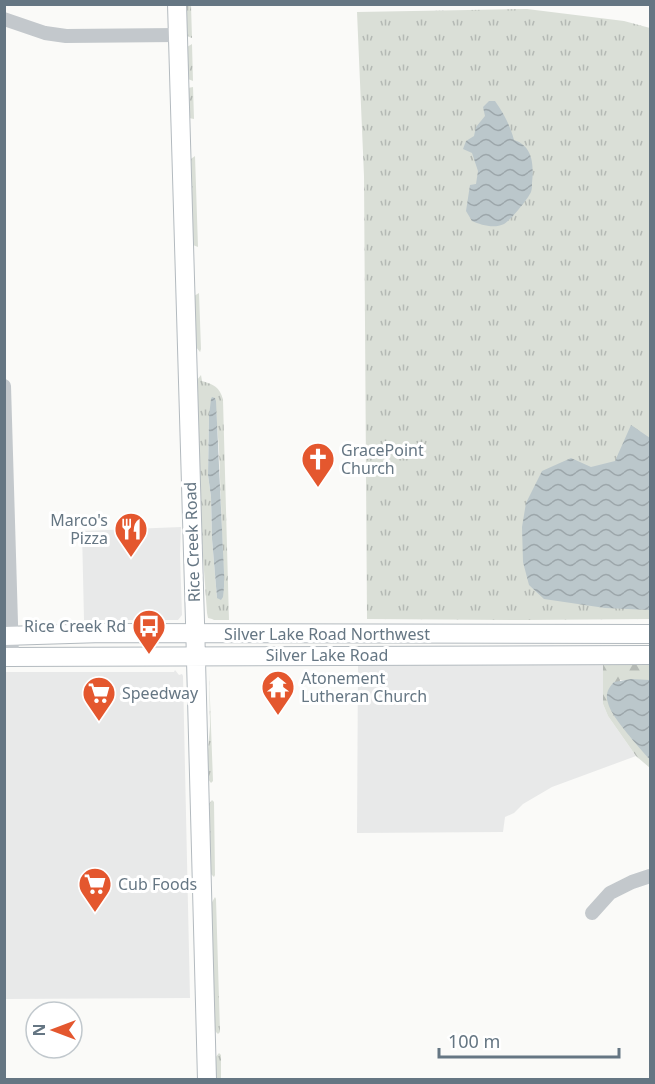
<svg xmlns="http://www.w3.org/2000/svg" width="655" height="1084" font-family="'Noto Sans',sans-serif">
<defs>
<pattern id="grass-tufts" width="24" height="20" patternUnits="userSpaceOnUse" patternTransform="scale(1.5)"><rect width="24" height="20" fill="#dadfd7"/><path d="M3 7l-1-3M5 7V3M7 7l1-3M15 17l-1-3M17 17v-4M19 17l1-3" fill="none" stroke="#b4b9b4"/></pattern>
<pattern id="forest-firs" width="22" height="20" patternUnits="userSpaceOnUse" patternTransform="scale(1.5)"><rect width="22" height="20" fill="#dadfd7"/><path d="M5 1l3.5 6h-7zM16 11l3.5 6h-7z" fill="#b4b9b4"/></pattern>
<pattern id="water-waves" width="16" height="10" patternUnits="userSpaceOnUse" patternTransform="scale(1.5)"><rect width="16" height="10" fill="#bbc7cb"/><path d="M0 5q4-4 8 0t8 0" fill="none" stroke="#9ca6aa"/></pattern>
</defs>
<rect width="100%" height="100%" fill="#fafaf8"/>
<path fill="#e8e9e9" d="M181,527L180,554L182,615L178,620H84L82,531Z
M358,663H603V704L608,716L636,756L552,787L523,804L514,813L505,817L503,832L357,833Z
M175,670L179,675L182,674L183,676L190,998L5,999V672H174Z"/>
<path fill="url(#grass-tufts)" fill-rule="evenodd" d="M186,5H191L192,38L187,36Z
M527,9L624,21L650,28V619L525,620L367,619L364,176L357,12Z
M192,44L193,81L188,79L187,47Z
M193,87L194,119L189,118L188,88Z
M195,156L198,247L193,245L191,159Z
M199,293L201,349L200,352L196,347L194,296Z
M201,375L202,381C213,384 220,387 223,400L229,620H214L212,619L208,618L207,613L200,514L197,380ZM215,398L219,450L224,587L217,598L212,539L211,497L208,475L209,416Z
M209,673L213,781L211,783L208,779L207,762L210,726Z
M212,800L214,802L215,875L214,877L211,874L208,805Z
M215,897L216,899L220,1032L218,1034L216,1032L214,1027L211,904Z
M219,1053L221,1055V1079H216L215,1058Z"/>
<path fill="url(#forest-firs)" d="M603,663H650V680H620L615,716L650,760V768L636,756L608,716L603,704Z"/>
<path fill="url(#water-waves)" d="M489,101H495C504,114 510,125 514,140C533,146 534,165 532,183C532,186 532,189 531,192C528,199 510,221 504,224C494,229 481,225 472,221L466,211L470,185L476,184L478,171L472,153L463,149L466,141L474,136L476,127L485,116L483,107Z
M212,397L215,398L216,401L224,572V587L223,597L221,600L217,598L212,539L211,497L208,475L209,416L211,399Z
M631,425L650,438V610L605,608L544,599L529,585L523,562L522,527L526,503L542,471L571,458L591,467L615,461Z
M631,679L650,680V760C640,748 611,717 608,703C605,695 608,688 614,682Z"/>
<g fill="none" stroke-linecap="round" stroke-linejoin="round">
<defs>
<path id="secondary" d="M177,4L195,622L207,1080
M4,636L103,633L650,634
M4,657L650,655"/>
</defs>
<use href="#secondary" stroke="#b3babf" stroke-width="20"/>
<path stroke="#c3c8cc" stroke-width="14" d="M4,19L45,33L66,36L177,35
M4,386L12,657
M592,913L610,893L632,882L650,876"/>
<use href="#secondary" stroke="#fff" stroke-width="18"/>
</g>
<defs>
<symbol id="church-pin" viewBox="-11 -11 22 30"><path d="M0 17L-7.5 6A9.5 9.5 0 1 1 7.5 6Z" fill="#e4572e" stroke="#fff"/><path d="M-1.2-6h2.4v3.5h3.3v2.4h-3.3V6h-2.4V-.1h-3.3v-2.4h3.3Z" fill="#fff"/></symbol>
<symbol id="restaurant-pin" viewBox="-11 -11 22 30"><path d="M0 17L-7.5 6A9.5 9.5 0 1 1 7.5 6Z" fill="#e4572e" stroke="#fff"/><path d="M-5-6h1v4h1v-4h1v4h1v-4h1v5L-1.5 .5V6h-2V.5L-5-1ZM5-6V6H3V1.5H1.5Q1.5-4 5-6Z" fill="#fff"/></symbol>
<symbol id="bus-pin" viewBox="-11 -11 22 30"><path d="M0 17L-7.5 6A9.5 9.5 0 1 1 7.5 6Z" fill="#e4572e" stroke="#fff"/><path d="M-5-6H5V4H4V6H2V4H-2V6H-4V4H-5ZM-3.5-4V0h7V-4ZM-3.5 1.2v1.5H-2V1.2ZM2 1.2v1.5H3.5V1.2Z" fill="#fff"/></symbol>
<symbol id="temple-pin" viewBox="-11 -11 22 30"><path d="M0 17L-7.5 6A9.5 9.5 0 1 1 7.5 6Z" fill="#e4572e" stroke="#fff"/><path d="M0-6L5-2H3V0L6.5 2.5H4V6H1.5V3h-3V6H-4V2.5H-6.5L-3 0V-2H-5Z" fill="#fff"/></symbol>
<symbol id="supermarket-pin" viewBox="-11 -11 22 30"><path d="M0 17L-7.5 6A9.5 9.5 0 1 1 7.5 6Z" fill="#e4572e" stroke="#fff"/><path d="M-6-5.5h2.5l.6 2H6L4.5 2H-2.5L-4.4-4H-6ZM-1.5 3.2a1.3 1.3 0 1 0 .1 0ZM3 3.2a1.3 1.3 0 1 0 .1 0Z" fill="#fff"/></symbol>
</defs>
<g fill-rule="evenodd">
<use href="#church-pin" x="299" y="440" width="38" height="52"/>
<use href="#restaurant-pin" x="112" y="510" width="38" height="52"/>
<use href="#bus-pin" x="130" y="607" width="38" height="52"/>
<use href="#temple-pin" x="259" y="668" width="38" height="52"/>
<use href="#supermarket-pin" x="80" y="674" width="38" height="52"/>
<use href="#supermarket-pin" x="76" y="865" width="38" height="52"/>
</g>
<g text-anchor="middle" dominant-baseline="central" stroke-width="6" stroke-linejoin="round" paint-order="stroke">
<g font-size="16" fill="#657683" stroke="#fff" text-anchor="start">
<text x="341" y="450">GracePoint<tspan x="341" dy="18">Church</tspan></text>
<text x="108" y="520" text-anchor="end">Marco's<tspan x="108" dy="18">Pizza</tspan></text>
<text x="126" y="626" text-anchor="end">Rice Creek Rd</text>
<text x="301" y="678">Atonement<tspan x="301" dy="18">Lutheran Church</tspan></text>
<text x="122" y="693">Speedway</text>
<text x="118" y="884">Cub Foods</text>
</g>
<g font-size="16" fill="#657683" stroke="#fff">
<text transform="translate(192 542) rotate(-92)">Rice Creek Road</text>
<text x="327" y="634">Silver Lake Road Northwest</text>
<text x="327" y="655">Silver Lake Road</text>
</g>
</g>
<rect width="655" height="1084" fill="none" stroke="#657683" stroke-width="12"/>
<g transform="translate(54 1030) rotate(270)"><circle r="28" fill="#ffffff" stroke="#c1c8cd" stroke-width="1.5"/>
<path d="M0-4.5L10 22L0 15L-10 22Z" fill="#e4572e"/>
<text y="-9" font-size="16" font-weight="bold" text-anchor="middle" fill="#657683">N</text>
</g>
<path d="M439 1048v9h180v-9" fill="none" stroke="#657683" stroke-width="3"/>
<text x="448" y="1048" font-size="18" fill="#657683" stroke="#ffffff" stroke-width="4.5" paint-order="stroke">100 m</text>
</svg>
